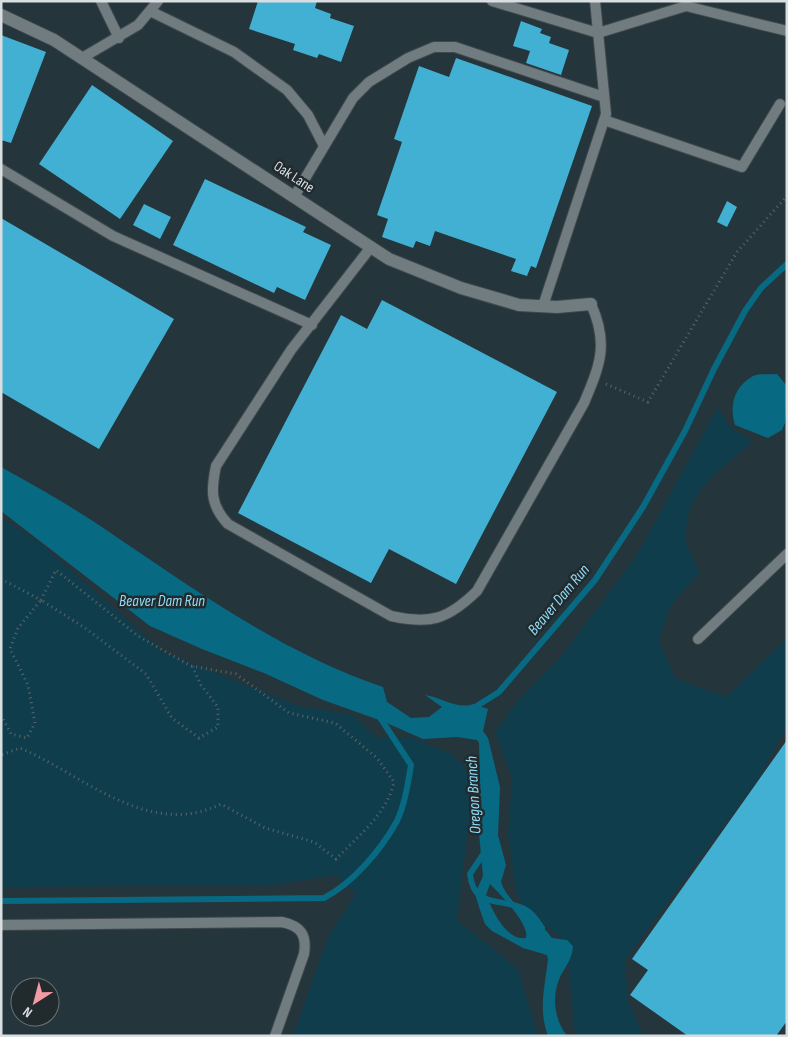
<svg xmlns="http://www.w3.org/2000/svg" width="788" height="1037" font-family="'Sofia Sans Condensed',sans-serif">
<rect width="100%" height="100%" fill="#212b2e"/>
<path fill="#25353c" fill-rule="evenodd" d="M1,1H787V1036H1ZM20,987H50V1017H20Z"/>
<path fill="#103d4c" d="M718,407L729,426L753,442C722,467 684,492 686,537C686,548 695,562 700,573L670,606L659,640L675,678L726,697L787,638V727L756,782L625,960L628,1001L643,1036H578L575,1033L566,942L526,911L516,892L508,834L512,778L495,732L517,702L560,658L635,558Z
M1,518L36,540L165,653L299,706L353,715L376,737L413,738L452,754L465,767L472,794L457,920L518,969L538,1036H293L328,936L356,894L336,875L273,885L1,887Z"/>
<path fill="#086983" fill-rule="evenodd" d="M777,374L787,386L785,423L782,430L768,438L735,425C729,405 734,387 753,376C759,373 770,375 777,374Z
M1,467C41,489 81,512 118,538C202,595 286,654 383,687L387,702L411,718L429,717L442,707L425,695C440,697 459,710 473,704L488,709L483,731L488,738L500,787L498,835L506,865L501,882C510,908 538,917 552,938L567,940L573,946C572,959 567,964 561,975C551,995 554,1019 567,1036H548C538,1009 545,987 548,959L547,955L523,948L492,931L485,924L480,910L475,894L483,876L476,801L480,779L479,743L477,740L457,737L423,739L382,721L323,700L264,673L202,649L150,626L1,511ZM490,884C500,894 530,924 526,938C507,942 492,910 486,895Z"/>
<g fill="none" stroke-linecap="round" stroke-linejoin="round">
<path stroke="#086983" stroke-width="6" d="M472,709L499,692L595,580L643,507L685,431L714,369L745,311L761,288L787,264
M486,850L470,874C474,907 495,898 520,907C530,910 536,919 542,928
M1,901L324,898C353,883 381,850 397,821C405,804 408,783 411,765L379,716"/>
</g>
<path fill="#42b0d3" d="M258,1H317L315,8L331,14L330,18L354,26L341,62L319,54L317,58L293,50L295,44L249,29Z
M521,21L542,29L540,33L551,37L549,43L569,50L561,75L526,63L530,51L513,46Z
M1,35L46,52L11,143L1,140Z
M456,58L592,106L536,268L531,266L527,276L511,271L516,259L435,231L430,246L416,241L413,248L382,237L388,219L377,215L402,142L394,139L419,66L449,77Z
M92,85L173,141L120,219L39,164Z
M205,179L306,227L303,232L331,245L305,300L277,287L274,293L173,245Z
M727,201L737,207L727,227L717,222Z
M144,204L171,217L160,239L133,225Z
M1,218L174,319L99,449L1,392Z
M382,300L557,392L456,584L389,549L371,583L238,513L341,315L367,329Z
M787,740V1021L776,1036H688L630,995L648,970L632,959Z"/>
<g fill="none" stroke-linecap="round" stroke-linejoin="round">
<defs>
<path id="service" d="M101,1L119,38
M492,1L598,33L686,6L787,31
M150,11L234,52L287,90L308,115L324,146
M82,58L138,25L158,1
M604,120L742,167L780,104
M1,169L113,236L312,325
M294,197L353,98L369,82L408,58L434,47H455L604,97
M371,247L291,350L216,466C211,490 210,505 228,524L391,616C431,625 448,619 477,591L584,403C600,365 609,344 591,304
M543,306L606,114L595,1
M698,639L787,554
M1,925L282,922C301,926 307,935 304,954L275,1036"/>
<path id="minor" d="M1,15L54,40L389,259L461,288L519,305L557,307L591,304"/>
</defs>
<use href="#service" stroke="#40484c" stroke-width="12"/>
<use href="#minor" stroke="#40484c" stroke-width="14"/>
<path stroke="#5c6568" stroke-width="3" stroke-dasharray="1 4" stroke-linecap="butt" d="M606,384L648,402L737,252L787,196
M1,579L41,600L56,570L138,636L191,666L236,674L289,713L335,723L377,758L394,782C387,814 358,836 336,859L314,842L265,828L221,804C149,840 82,774 20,748L1,755
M1,715L11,734L27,738L35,723L28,685L10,649L18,628L41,600L85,628L146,674L172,718L199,738L218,727V707L201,685L192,666"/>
<use href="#service" stroke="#707c80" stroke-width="10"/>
<use href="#minor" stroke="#707c80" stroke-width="12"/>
</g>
<g text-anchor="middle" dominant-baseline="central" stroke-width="5" stroke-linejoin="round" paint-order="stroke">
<g font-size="15" fill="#d9dfe1" stroke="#212b2e">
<text transform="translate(294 177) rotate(33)">Oak Lane</text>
</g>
<g font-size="16" font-style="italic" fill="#91dcf8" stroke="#212b2e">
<text transform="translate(559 600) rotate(-50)">Beaver Dam Run</text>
<text x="162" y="601">Beaver Dam Run</text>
<text transform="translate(474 795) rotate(-93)">Oregon Branch</text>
</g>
</g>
<rect width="788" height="1037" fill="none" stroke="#d9dfe1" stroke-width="5"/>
<g transform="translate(35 1002) rotate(216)"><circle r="24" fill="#212b2e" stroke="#6b7376"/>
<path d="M0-4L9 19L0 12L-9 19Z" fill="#f49aa4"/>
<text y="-8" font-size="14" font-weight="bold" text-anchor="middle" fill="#d9dfe1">N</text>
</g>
</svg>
